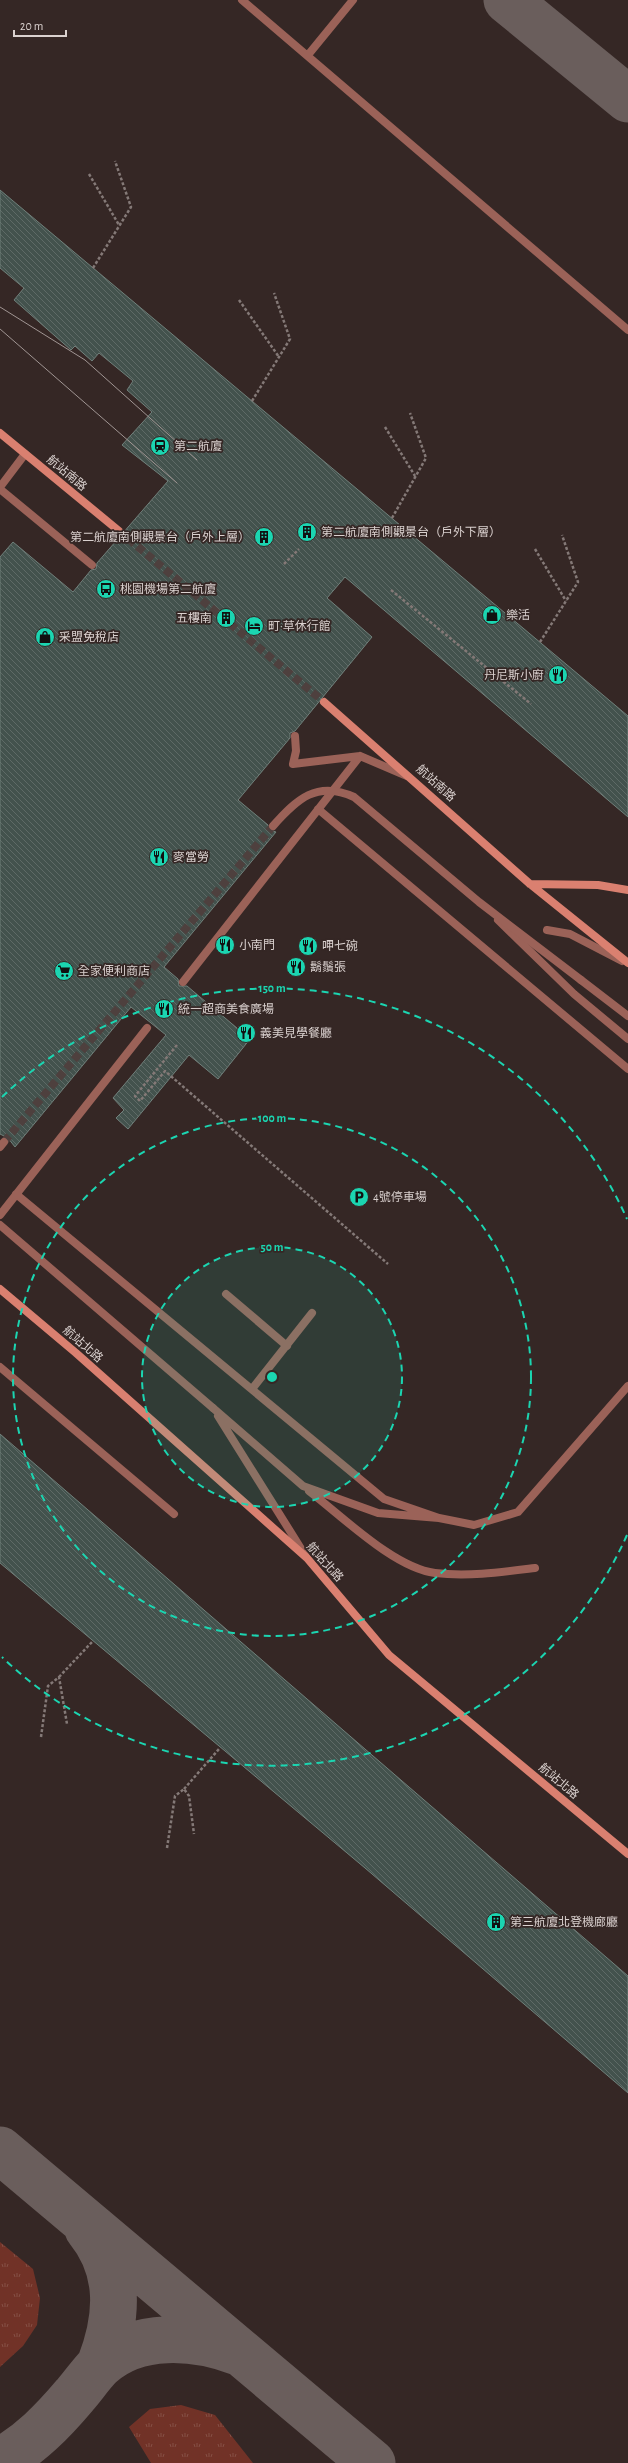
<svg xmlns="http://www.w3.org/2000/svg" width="628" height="2463" font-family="'Alegreya Sans','Noto Sans TC',sans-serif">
<defs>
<pattern id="grass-tufts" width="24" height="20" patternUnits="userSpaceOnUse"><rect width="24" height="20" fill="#713227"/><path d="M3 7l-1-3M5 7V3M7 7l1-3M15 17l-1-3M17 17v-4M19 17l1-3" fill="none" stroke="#854f45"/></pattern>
<pattern id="building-back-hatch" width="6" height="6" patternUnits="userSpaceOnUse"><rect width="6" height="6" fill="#43524d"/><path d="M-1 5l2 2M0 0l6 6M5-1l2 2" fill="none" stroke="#5e6a66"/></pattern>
</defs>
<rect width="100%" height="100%" fill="#352725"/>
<path fill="url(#grass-tufts)" d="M0,2242L33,2269L40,2298L37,2325L23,2346L0,2367Z
M181,2405L215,2415L253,2463H151L129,2427L150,2409Z"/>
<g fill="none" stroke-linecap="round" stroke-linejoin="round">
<path stroke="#6a5e5c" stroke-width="47" d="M507,0L628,99
M0,2150L372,2463
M88,2229C122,2271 118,2318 100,2365
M0,2461C30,2445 53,2421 75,2395C83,2386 91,2374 100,2365C137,2331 195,2336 238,2352"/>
</g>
<path fill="url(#building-back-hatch)" stroke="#70807b" d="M0,190L628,716V817L345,577L327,598L372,637L295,731L290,733V738L238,800L268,825L270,830L276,832L164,967L178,979L179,986H187L250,1039L218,1079L189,1055L128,1129L116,1118L124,1110L113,1098L166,1035L131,1007L15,1147L8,1138L0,1134V557L13,542L73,592L91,570L96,569L97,563L168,481L122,445L152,412L127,390L133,381L99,353L92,361L75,346L71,350L14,300L24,288L0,268Z
M0,1434L628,1976V2093L365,1868L0,1563Z"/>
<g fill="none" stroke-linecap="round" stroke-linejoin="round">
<path stroke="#4e403e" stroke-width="8" stroke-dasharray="8 4" stroke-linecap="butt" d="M4,1142L273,826"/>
<path stroke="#4e403e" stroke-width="8" stroke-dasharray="8 4" stroke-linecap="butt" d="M119,531L324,702"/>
<path stroke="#847977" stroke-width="2.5" stroke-dasharray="3 2" stroke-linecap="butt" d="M89,174L119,225
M93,268L131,207L115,161
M239,300L279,357
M252,401L290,339L274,293
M385,427L415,476
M392,518L426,458L410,413
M535,549L566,601
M284,564L299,549
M391,590L531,704
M540,642L578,582L562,535
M177,1045L135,1096L140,1101L165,1071L388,1264
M59,1677L92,1642
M41,1737L48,1686L59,1677L67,1724
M184,1789L219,1749
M167,1848L175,1796L184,1789L189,1796L194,1834"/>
<path stroke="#9b6258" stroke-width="8" d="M242,0L628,330
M308,55L353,0
M0,487L25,454
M0,489L92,565
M295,736L296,751L293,764L360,756L407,776
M318,809L628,1069
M498,920L574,994L628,1039
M547,930L570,934L622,961
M183,982L360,756
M16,1194L384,1499L439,1518
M0,1215L147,1028
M226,1294L287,1346
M0,1367L174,1514
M252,1389L312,1313
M213,1408L303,1486L378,1513L439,1518L474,1525L518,1512L628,1386
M218,1416L305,1555
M309,1491C342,1516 394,1568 435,1573C468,1577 503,1572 535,1568"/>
<path stroke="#9b6258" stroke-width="8" d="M581,980L628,1016
M0,1147L4,1142
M0,1225L213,1408"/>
<path stroke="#da8070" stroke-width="8" d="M0,433L119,531
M324,702L530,884L628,963
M530,884L598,885L628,890
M0,1289L76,1353L307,1558L389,1655L628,1854"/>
<path stroke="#a09593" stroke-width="1" d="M0,307L85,360L197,460
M0,329L177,483"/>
<path stroke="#9b6258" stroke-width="8" d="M273,826C297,799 317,780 354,797L479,902L581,980"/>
</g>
<circle cx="272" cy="1377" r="130" fill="#1bd5b1" fill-opacity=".12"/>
<g fill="none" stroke="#1bd5b1" stroke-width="2" stroke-dasharray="7 5">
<circle cx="272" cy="1377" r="130"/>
<circle cx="272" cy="1377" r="259"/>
<path d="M627 1535A389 389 0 0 1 2 1657M2 1097A389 389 0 0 1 627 1219"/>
</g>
<defs>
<symbol id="station-disc" viewBox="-11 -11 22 22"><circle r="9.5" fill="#1bd5b1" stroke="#352725"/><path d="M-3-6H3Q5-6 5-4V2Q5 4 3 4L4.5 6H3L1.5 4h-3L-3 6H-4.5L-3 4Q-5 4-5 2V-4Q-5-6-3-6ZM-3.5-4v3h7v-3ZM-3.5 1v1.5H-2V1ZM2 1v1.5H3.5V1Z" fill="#111"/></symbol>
<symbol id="building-disc" viewBox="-11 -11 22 22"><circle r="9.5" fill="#1bd5b1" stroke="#352725"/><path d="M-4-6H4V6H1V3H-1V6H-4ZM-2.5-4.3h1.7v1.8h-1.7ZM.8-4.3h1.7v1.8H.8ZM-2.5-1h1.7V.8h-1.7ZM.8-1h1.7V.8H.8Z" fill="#111"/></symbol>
<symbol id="bus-disc" viewBox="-11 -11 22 22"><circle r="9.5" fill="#1bd5b1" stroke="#352725"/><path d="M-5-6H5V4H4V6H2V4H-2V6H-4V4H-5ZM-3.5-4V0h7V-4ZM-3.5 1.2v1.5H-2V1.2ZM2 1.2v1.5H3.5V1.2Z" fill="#111"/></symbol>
<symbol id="shop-disc" viewBox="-11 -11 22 22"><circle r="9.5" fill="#1bd5b1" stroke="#352725"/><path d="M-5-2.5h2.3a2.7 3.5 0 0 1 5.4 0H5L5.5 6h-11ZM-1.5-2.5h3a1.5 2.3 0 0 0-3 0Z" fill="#111"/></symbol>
<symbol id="hotel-disc" viewBox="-11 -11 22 22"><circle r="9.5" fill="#1bd5b1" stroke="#352725"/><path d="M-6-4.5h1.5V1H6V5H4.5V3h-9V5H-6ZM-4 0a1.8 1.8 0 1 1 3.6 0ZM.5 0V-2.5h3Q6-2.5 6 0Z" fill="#111"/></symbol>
<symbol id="restaurant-disc" viewBox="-11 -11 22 22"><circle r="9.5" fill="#1bd5b1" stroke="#352725"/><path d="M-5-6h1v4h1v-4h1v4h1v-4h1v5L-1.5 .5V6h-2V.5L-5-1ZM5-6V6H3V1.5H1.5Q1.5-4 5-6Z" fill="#111"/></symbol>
<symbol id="supermarket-disc" viewBox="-11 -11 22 22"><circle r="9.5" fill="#1bd5b1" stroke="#352725"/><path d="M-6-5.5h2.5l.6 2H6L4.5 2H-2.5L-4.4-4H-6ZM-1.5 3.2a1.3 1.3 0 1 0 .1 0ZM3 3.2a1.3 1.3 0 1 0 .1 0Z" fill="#111"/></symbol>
<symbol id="parking-disc" viewBox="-11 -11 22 22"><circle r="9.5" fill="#1bd5b1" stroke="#352725"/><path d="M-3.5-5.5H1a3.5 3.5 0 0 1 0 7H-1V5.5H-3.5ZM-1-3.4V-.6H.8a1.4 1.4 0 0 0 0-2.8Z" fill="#111"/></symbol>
</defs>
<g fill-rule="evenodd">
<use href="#station-disc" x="149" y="435" width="22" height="22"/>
<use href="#building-disc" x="296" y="521" width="22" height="22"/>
<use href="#building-disc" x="253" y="526" width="22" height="22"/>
<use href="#bus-disc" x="95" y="578" width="22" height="22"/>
<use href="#shop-disc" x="481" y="604" width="22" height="22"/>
<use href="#building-disc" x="215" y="607" width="22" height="22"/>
<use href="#hotel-disc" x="243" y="615" width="22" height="22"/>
<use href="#shop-disc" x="34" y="626" width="22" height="22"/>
<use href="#restaurant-disc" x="547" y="664" width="22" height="22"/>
<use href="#restaurant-disc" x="148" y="846" width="22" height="22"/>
<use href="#restaurant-disc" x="214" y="934" width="22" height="22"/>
<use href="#restaurant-disc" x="297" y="935" width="22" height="22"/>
<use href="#restaurant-disc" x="285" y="956" width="22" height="22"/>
<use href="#supermarket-disc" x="53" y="960" width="22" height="22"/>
<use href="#restaurant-disc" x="153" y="998" width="22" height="22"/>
<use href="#restaurant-disc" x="235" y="1022" width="22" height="22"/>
<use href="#parking-disc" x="348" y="1186" width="22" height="22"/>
<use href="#building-disc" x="485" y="1911" width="22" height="22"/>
</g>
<g text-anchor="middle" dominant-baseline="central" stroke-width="3.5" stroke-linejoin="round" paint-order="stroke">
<g font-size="12" fill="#dad1cf" stroke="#352725" text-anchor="start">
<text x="174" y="446">第二航廈</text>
<text x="321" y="532">第二航廈南側觀景台（戶外下層）</text>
<text x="250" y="537" text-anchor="end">第二航廈南側觀景台（戶外上層）</text>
<text x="120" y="589">桃園機場第二航廈</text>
<text x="506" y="615">樂活</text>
<text x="212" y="618" text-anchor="end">五樓南</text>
<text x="268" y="626">町·草休行館</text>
<text x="59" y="637">采盟免稅店</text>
<text x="544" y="675" text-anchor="end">丹尼斯小廚</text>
<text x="173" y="857">麥當勞</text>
<text x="239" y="945">小南門</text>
<text x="322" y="946">呷七碗</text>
<text x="310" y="967">鬍鬚張</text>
<text x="78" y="971">全家便利商店</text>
<text x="178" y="1009">統一超商美食廣場</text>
<text x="260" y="1033">義美見學餐廳</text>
<text x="373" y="1197">4號停車場</text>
<text x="510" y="1922">第三航廈北登機廊廳</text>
</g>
<g font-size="12" fill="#dad1cf" stroke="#352725">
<text transform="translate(67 473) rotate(40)">航站南路</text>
<text transform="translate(436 783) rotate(42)">航站南路</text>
<text transform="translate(83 1344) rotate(41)">航站北路</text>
<text transform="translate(325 1562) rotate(48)">航站北路</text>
<text transform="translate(559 1781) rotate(40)">航站北路</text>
</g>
</g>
<circle cx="272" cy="1377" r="6" fill="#1bd5b1" stroke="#352725" stroke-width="2"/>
<g font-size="12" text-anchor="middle" font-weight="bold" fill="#1bd5b1" stroke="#352725" stroke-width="3.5" stroke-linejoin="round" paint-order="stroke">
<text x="272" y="992">150 m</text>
<text x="272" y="1122">100 m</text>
<text x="272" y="1251">50 m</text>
</g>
<path d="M14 30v6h52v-6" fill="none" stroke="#dad1cf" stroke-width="2"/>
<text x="20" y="30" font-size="12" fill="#dad1cf" stroke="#352725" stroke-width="3" paint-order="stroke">20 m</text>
</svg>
